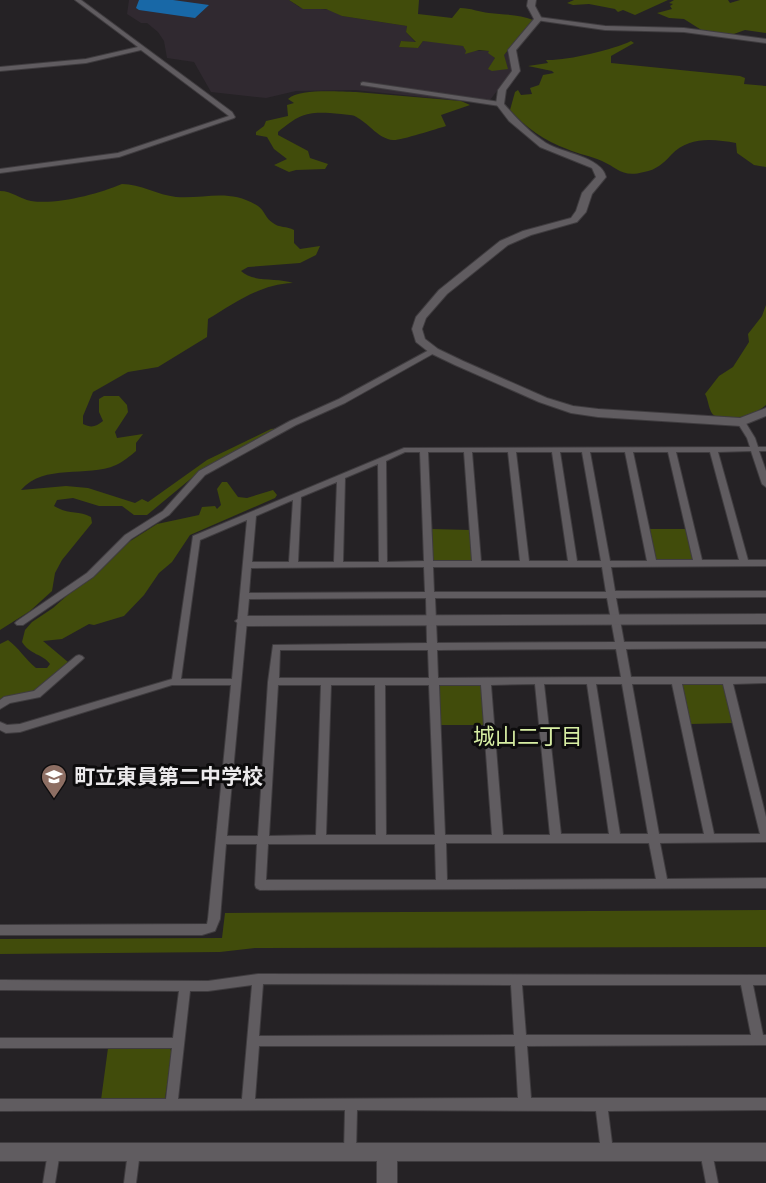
<svg xmlns="http://www.w3.org/2000/svg" width="766" height="1183" font-family="Jost,'Noto Sans JP',sans-serif">
<rect width="100%" height="100%" fill="#252225"/>
<path fill="#302930" d="M129,0H289L299,7L332,10L342,16L407,26L406,32L415,42L401,41L399,47L418,48L423,41H436L463,46L467,51H489V53L495,58L494,60L507,52L513,70L490,100V104L355,90L296,91L266,98L211,92L194,62L167,58L164,41L158,32L147,23H141L127,14Z"/>
<path fill="#414c0b" d="M289,0H419L418,14L452,18L460,8C471,8 479,12 489,13C504,15 520,14 533,20L504,55L508,69L492,71L488,69L495,58L488,53L489,51L479,50L465,54L466,51L463,46L423,41L418,48L399,47L401,41L416,42L406,32L407,26L342,16L326,9H303Z
M574,0H668L635,15L623,10L618,12L615,9L589,4L573,5L567,3Z
M674,0H728L730,3L740,0H766V33L745,30L731,35L703,31L684,19L669,18L657,13L672,9L670,6L673,4L669,3Z
M631,41L634,43L611,56V63L740,76L745,78L744,84L766,86V167L754,165L737,153L736,143C713,139 689,136 671,155C664,163 656,170 644,172C622,178 618,168 602,161C591,156 578,154 567,149C545,141 525,127 510,110L515,92L518,90L521,95L532,94L530,88L539,85L543,75L554,73L552,71L528,66L548,63L546,60C565,61 613,50 631,41Z
M356,92L461,101L470,105L441,115L446,126C436,129 399,141 393,140C379,139 369,124 358,118C353,114 347,115 341,114C309,111 302,112 278,132V135L308,151L310,158L328,164L325,169L296,170L289,172L274,165L287,159L274,149L267,137L256,135V132L264,126L266,121L288,116L287,105L294,103L288,99C300,88 339,92 356,92Z
M122,184C140,184 158,195 176,197C207,199 229,188 258,206C265,211 265,218 273,223C279,228 287,226 294,230V243L300,249L320,246L316,255L300,263L248,267L241,271C253,283 277,277 293,283C260,284 235,303 208,319L207,337L158,367L128,372L93,392L83,416V424C91,428 96,427 103,421L99,412V399L104,396H119L127,405L128,412L115,432L117,438L143,434L136,443V451C130,456 123,462 116,465C87,478 44,463 21,490L66,486L88,488L135,503L142,499L148,502L207,460L271,429L279,428L199,472L147,515H134L122,506H99L73,498L57,500L54,506C69,515 78,510 91,517L92,523L62,560L55,573L52,591L30,611L0,630V191C12,191 20,199 31,201C57,205 98,194 122,184Z
M766,305V405C756,414 728,425 715,416C708,412 709,400 705,394L719,376L733,367L749,342L748,334L762,316Z
M222,482H227L238,497L247,498L273,490L277,495L275,498L190,535L172,562L159,573L144,595L124,616L94,625L89,624L62,639L43,641L68,662L36,692L0,701V644L8,640C18,647 26,660 36,668H47L50,664C43,654 30,655 22,642L25,630L32,622L53,608L124,545L157,524L199,515L202,507L215,506L217,509L221,505L217,489Z
M431,529L471,530L472,561L433,560Z
M648,529H686L694,560L656,561Z
M721,683L724,686L733,723L690,724L682,684Z
M442,684L481,685L485,725H439L438,687Z
M766,910V947L255,948L220,952L0,954V939L222,938L225,913Z
M108,1048H170L172,1053L165,1098L101,1100Z"/>
<path fill="#1868a7" d="M139,0H173L209,5L195,18L139,10L136,8Z"/>
<g fill="none" stroke-linecap="round" stroke-linejoin="round">
<defs>
<path id="street" d="M75,0H81L232,112L235,117L234,118L119,157L0,173V169L118,153L229,116L141,50L86,63L0,71V67L86,59L138,47Z
M538,17L605,26L684,28L766,39V43L684,32L605,30L536,20V18Z
M363,82L500,102L503,104L500,106L361,85V83Z
M431,349H437L438,351L345,403L296,425L205,475L169,515L131,539L93,577L23,625H17L15,623L17,621L87,573L125,535L163,511L199,471L290,421L339,399Z
M738,420H744L755,438L758,447H766V451H759L766,471V487L762,484L751,451L718,452L748,560H766V566L611,567L615,591H766V597L616,598L624,642H766V648L626,649L631,677H766V683L733,684L766,817V842L660,843L667,879L766,878V888L260,890L256,888L255,885L257,844H226L220,919L215,931L202,935H0V925L207,924L208,919L231,685H172L20,732L6,733L0,730V722L7,725L20,724L172,679L193,536L404,448L750,447L747,438L737,422ZM405,452H420L424,561L387,562L386,461ZM428,452H464L472,561H433ZM472,452H508L520,561H481ZM516,452H552L568,561H529ZM560,452H582L601,561H577ZM590,452H625L647,561H610ZM633,452H668L693,560H656ZM676,452H710L739,560H702ZM378,464L379,562H343L345,478ZM337,482L334,562H298L301,497ZM293,500L289,562H252L256,516ZM247,520L232,679H181L200,540ZM381,567H424L425,592L249,593L251,568ZM433,567H602L606,592H434ZM426,598L427,643L273,645L268,682L258,836H227L249,599ZM435,598H607L615,642L437,643ZM616,649L621,677L438,678L437,650ZM280,650H428L429,678H279ZM535,684L550,835H503L491,685ZM544,684H587L609,834H561ZM596,684H622L648,834H620ZM632,684H672L704,834H659ZM682,684H723L760,834H714ZM278,685H321L316,835L269,836ZM331,685H375L376,835H326ZM385,685H429L435,835H386ZM439,685H481L492,835H445ZM446,843H649L656,879L447,880ZM268,844H435L436,880H266Z
M79,655L82,656L84,658L82,660L40,697L10,703L0,709V700L4,697L34,691L76,656Z
M258,974L766,975V985H753L763,1035H766V1045L527,1046L531,1098H766V1110L608,1111L613,1151L611,1155L607,1157L603,1155L601,1151L596,1111L357,1110L356,1152L354,1156L350,1158L346,1156L344,1152L345,1110L0,1111V1099H166L172,1048H0V1038H173L179,991L0,990V980L208,981ZM263,984L511,985L514,1035L259,1036ZM252,985L242,1099H178L190,991H208ZM522,985H741L751,1035H526ZM259,1046H515L518,1098L255,1099Z
M54,1146L58,1148L60,1152L55,1183H43L48,1152L50,1148Z
M134,1146L138,1148L140,1152L136,1183H124L128,1152L130,1148Z
M706,1146L710,1148L712,1152L718,1183H706L700,1152L702,1148Z"/>
<path id="secondary" d="M528,0H536L535,6L542,19L516,50L520,71L506,90L504,104C516,118 530,133 546,143C562,153 602,157 606,177L592,194L586,212L577,222L531,235L508,245L447,294L426,318L422,329L425,339L438,349L463,361L547,398L573,406L598,409L740,418L766,408V416L741,426L598,417L571,413L539,402L455,365L430,353L416,342L412,329L416,317L439,290L500,241L523,231L571,218L576,211L582,193L596,177L592,168L540,147L509,121L496,104L498,90L512,71L508,50L534,19L527,6Z
M766,614V624L242,626L235,621L242,616Z
M0,1143H766V1161H397V1183H377V1161H0Z"/>
</defs>
<use href="#street" stroke="#3f3c3f" stroke-width="2"/>
<use href="#secondary" stroke="#3f3c3f" stroke-width="2"/>
<use href="#street" fill="#605c60" fill-rule="evenodd"/>
<use href="#secondary" fill="#605c60" fill-rule="evenodd"/>
</g>
<defs>
<symbol id="school-pin" viewBox="-11 -11 22 30"><path d="M0 17L-7.5 6A9.5 9.5 0 1 1 7.5 6Z" fill="#8d6e63" stroke="#0d0c0d"/><path d="M0-5L7-2L0 1L-7-2ZM-4 1L0 2.5L4 1V4Q0 6-4 4Z" fill="#fff"/></symbol>
</defs>
<g fill-rule="evenodd">
<use href="#school-pin" x="39" y="762" width="30" height="40"/>
</g>
<g text-anchor="middle" dominant-baseline="central" stroke-width="6" stroke-linejoin="round" paint-order="stroke">
<g font-size="21" font-weight="bold" fill="#eceaec" stroke="#0d0c0d" text-anchor="start">
<text x="74" y="777">町立東員第二中学校</text>
</g>
<g font-size="22" fill="#d7eea3" stroke="#0d0c0d">
<text x="528" y="736">城山二丁目</text>
</g>
</g>
</svg>
